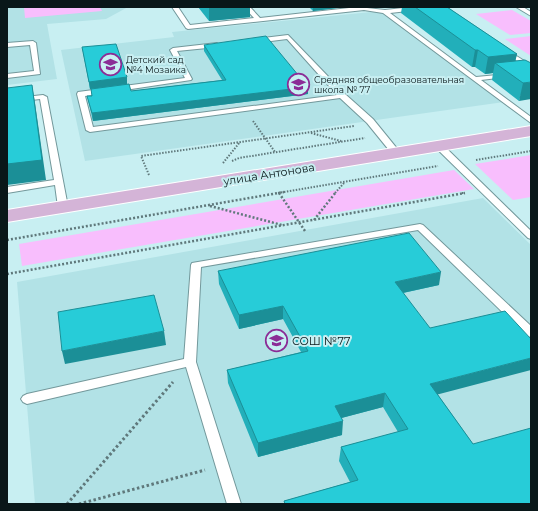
<svg xmlns="http://www.w3.org/2000/svg" width="538" height="511" font-family="Montserrat,sans-serif">
<rect width="100%" height="100%" fill="#c8eff2"/>
<path fill="#b2e2e6" d="M7,7H128L106,19L47,24L57,79L7,85Z
M381,11L504,102L85,161L61,50L174,37L172,32Z
M483,198L531,245V504H35L17,282Z"/>
<path fill="#f8befd" d="M24,7H100L102,11L25,18Z
M512,10L531,21V33L510,35L476,14Z
M531,36V56L505,39Z
M531,155V197L513,200L475,164Z
M454,170L474,189L22,266L19,244Z"/>
<g fill="none" stroke-linecap="round" stroke-linejoin="round">
<defs>
<path id="service" d="M172,7H178L190,25L254,18L244,7H250L260,18L358,7L385,10L412,7H429L426,9L390,13L476,77L508,74L509,75L506,77L481,80L531,117V123L383,13L364,10L188,29L186,28Z
M516,7H523L531,12V16Z
M288,35L345,94L373,119L399,151V155H393L367,123L340,98L90,132L86,130L77,94L78,92L185,78L170,50L173,48L217,43L220,45L217,47L177,51L192,79L191,80L85,96L93,127L337,95L287,39L255,43L252,41L255,39Z
M33,41L36,43L40,74L7,78V74L34,71L30,45L7,47V43Z
M505,49L531,65V70L503,52V50Z
M43,95L47,97L68,207L63,210L58,207L55,185L7,193V187L54,180L40,99L7,103V99Z
M436,144H442L531,231V239L528,238L436,148Z
M420,224L423,225L531,326V337L527,336L418,230L201,267L196,362L241,504H227L186,367L27,404L23,402L21,399L23,396L27,394L184,359L191,265L192,263Z"/>
<path id="primary" d="M531,126V136L7,222V210Z"/>
</defs>
<use href="#service" stroke="#73989b" stroke-width="2"/>
<use href="#primary" stroke="#fff" stroke-width="2"/>
<path stroke="#5f787b" stroke-width="2" stroke-dasharray="1.5 1.5" stroke-linecap="butt" d="M253,121L275,152
M311,133L341,141
M476,160L531,151
M232,161L239,158L365,138
M223,163L240,142
M149,175L141,156L354,126
M278,193L438,166
M335,193L344,183
M462,193H465"/>
<path stroke="#5f787b" stroke-width="2.5" stroke-dasharray="2 2" stroke-linecap="butt" d="M279,193L305,231
M210,206L282,225
M314,220L336,192
M7,240L284,192
M7,274L465,193"/>
<path stroke="#5f787b" stroke-width="3" stroke-dasharray="2.5 2.5" stroke-linecap="butt" d="M67,504L173,382
M79,504L205,470"/>
<use href="#service" fill="#fff" fill-rule="evenodd"/>
<use href="#primary" fill="#d4b4d7" fill-rule="evenodd"/>
</g>
<path fill="#22afba" d="M198,7H250V17L209,21Z
M309,7H345L313,11Z
M402,7H447L517,54L515,61L531,63L519,101L492,80L493,73L485,74L475,67H472L401,13Z
M204,45L308,87V94L93,121L89,104L87,96H92L91,89L106,87L90,89L82,47L127,77V84L131,91L222,80L204,51Z
M218,271L439,285L403,293L438,395L473,444L531,504H284V501L350,482L339,461L341,447L398,432L383,407L341,418L342,435L258,457L228,383L227,370L301,352L283,319L239,329L219,284Z"/>
<path fill="#1b8f97" d="M216,7H250V17L209,21V8Z
M313,7H345L313,11Z
M475,50H478L475,67H472Z
M517,54L513,71L495,63L493,73L485,74L488,57Z
M127,77V84L90,89L89,82Z
M531,82V99L519,101L523,83Z
M32,85L35,103L46,180L7,185V164Z
M308,87V94L93,121L92,113Z
M441,272L439,285L393,295L395,282Z
M283,306V319L239,329V315Z
M164,331L166,345L65,364L62,351Z
M531,358V370L428,397L430,384Z
M385,393L383,407L334,420L335,406Z
M343,421L342,435L258,457V443Z"/>
<path fill="#27ccd8" stroke="#1b8f97" d="M415,7H447L517,54L488,57L478,50H475Z
M266,36L308,87L92,113L87,96H92L91,89L129,84L131,91L226,80L204,45Z
M116,44L127,77L89,82L82,47Z
M525,60L531,63V82L523,83L495,63Z
M32,85L42,160L7,164V88Z
M409,233L441,272L395,282L430,328L505,311L531,339V358L430,384L473,444L531,428V504H285L284,501L358,480L341,447L408,429L385,393L335,406L343,421L258,443L227,370L308,351L283,306L239,315L218,271Z
M154,295L164,331L62,351L58,312Z"/>
<defs>
<symbol id="school-ring" viewBox="-11 -11 22 22"><circle r="9.5" fill="#c8eff2" stroke="#8b2c96" stroke-width="1.5"/><path d="M0-5L7-2L0 1L-7-2ZM-4 1L0 2.5L4 1V4Q0 6-4 4Z" fill="#8b2c96"/></symbol>
</defs>
<g fill-rule="evenodd">
<use href="#school-ring" x="98" y="52" width="25" height="25"/>
<use href="#school-ring" x="286" y="72" width="25" height="25"/>
<use href="#school-ring" x="264" y="328" width="25" height="25"/>
</g>
<g text-anchor="middle" dominant-baseline="central" stroke-width="4" stroke-linejoin="round" paint-order="stroke">
<g font-size="9" fill="#091719" stroke="#c8eff2" text-anchor="start">
<text x="126" y="59">Детский сад<tspan x="126" dy="10">№4 Мозаика</tspan></text>
<text x="314" y="79">Средняя общеобразовательная<tspan x="314" dy="10">школа № 77</tspan></text>
</g>
<g font-size="11" fill="#091719" stroke="#c8eff2">
<text transform="translate(269 174) rotate(-9)">улица Антонова</text>
</g>
<g font-size="11" fill="#091719" stroke="#c8eff2" text-anchor="start">
<text x="292" y="341">СОШ №77</text>
</g>
</g>
<rect width="538" height="511" fill="none" stroke="#091719" stroke-width="16"/>
</svg>
